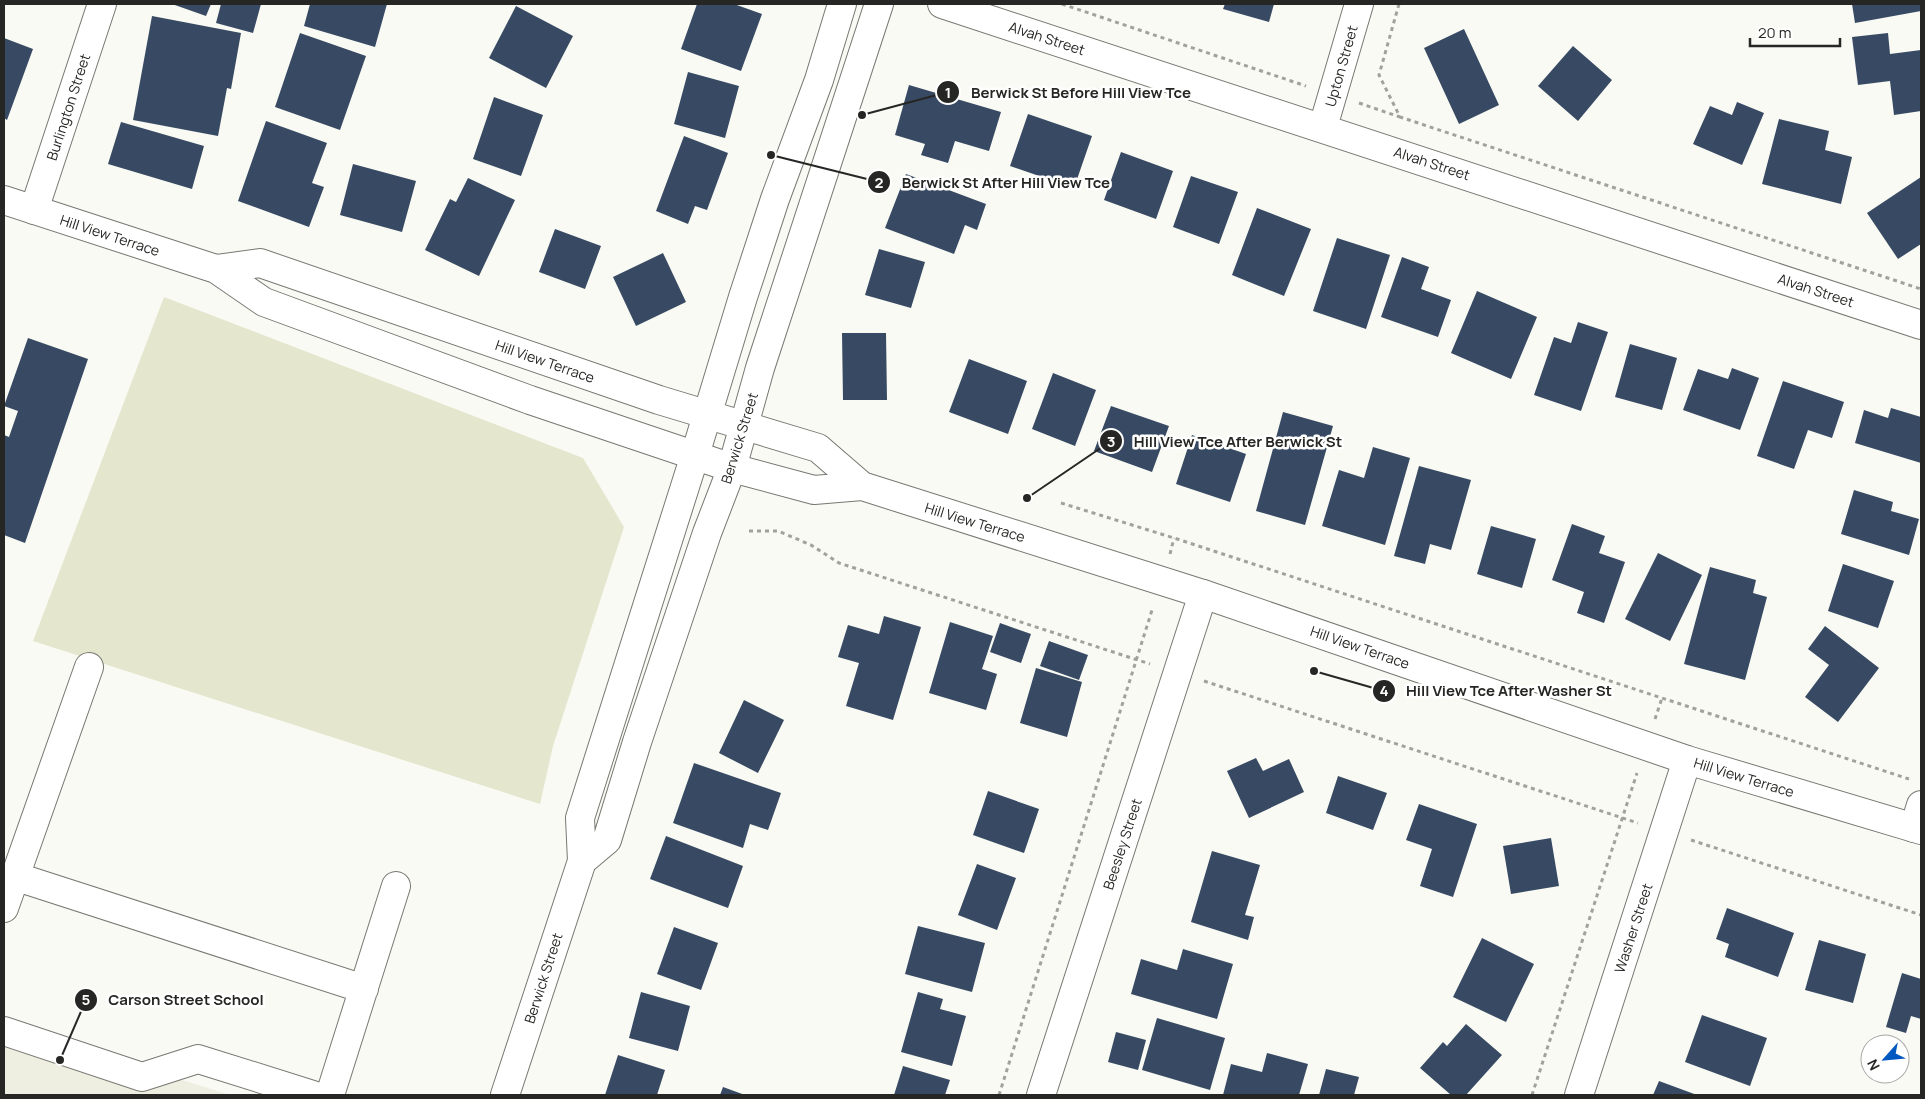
<svg xmlns="http://www.w3.org/2000/svg" width="1925" height="1099" font-family="Manrope,sans-serif">
<rect width="100%" height="100%" fill="#f9faf3"/>
<path fill="#eeefe1" d="M4,1024L230,1095H4Z"/>
<path fill="#e5e6ce" d="M164,297L583,458L624,527L553,746L540,804L33,641Z"/>
<path fill="#384a63" d="M172,4H211L206,16Z
M221,4H261L253,33L216,23Z
M310,4H387L375,47L304,26Z
M697,4H734L762,14L741,71L681,49Z
M1225,4H1274L1269,22L1223,9Z
M1852,4H1921V11L1855,23Z
M516,6L573,36L546,88L489,58Z
M152,16L241,33L231,89L227,88L218,136L133,120Z
M1464,29L1499,105L1459,124L1424,48Z
M300,33L366,56L340,130L275,107Z
M1888,33L1890,54L1921,50V111L1894,115L1890,81L1858,85L1852,37Z
M4,38L33,49L7,120L4,118Z
M1573,46L1612,80L1578,121L1538,86Z
M688,72L739,86L725,138L674,124Z
M909,85L1001,112L989,151L955,141L948,163L921,155L925,144L895,135Z
M494,97L543,115L521,176L473,159Z
M1737,102L1764,113L1742,165L1693,144L1710,106L1732,115Z
M1028,114L1092,136L1074,188L1010,166Z
M1779,119L1829,131L1825,150L1852,157L1841,204L1762,184Z
M266,121L327,143L312,183L324,187L309,227L238,201Z
M121,122L204,146L192,189L108,164Z
M684,136L728,153L707,210L695,206L688,224L656,211Z
M1121,152L1173,171L1156,219L1104,200Z
M353,164L416,181L402,232L340,215Z
M906,174L986,204L977,230L965,225L954,254L885,228Z
M1191,176L1238,192L1219,244L1173,227Z
M1921,177V244L1898,259L1867,213Z
M468,178L515,200L479,276L425,250L450,199L456,202Z
M1257,208L1311,229L1284,296L1232,275Z
M555,229L601,246L585,289L539,272Z
M1337,238L1390,255L1366,329L1313,311Z
M879,249L925,262L911,308L865,295Z
M663,253L686,302L636,326L613,277Z
M1402,257L1429,267L1421,289L1451,300L1438,337L1381,317Z
M1477,291L1537,317L1511,379L1451,353Z
M1578,322L1608,332L1581,411L1534,395L1554,337L1571,343Z
M842,333H886L887,400H843Z
M28,338L88,359L25,543L4,535V435L9,437L18,411L4,406Z
M1630,344L1677,358L1662,410L1615,397Z
M969,359L1027,381L1008,434L949,412Z
M1732,368L1759,378L1740,430L1683,410L1698,369L1728,379Z
M1053,373L1096,390L1075,446L1032,429Z
M1783,381L1844,402L1832,438L1808,430L1794,469L1757,456Z
M1111,406L1169,426L1152,472L1094,451Z
M1891,408L1921,417V463L1855,443L1864,410L1888,418Z
M1283,412L1333,426L1305,525L1256,511Z
M1192,435L1246,454L1230,502L1176,484Z
M1373,447L1410,458L1385,545L1322,526L1339,470L1364,478Z
M1419,466L1471,480L1451,550L1430,544L1425,564L1394,556Z
M1854,490L1893,502L1891,511L1919,519L1909,555L1841,534Z
M1572,524L1605,536L1599,553L1625,562L1604,623L1577,613L1584,592L1552,580Z
M1491,526L1536,539L1522,588L1477,574Z
M1658,553L1702,575L1670,641L1625,619Z
M1843,564L1894,581L1878,628L1828,611Z
M1710,567L1756,580L1753,593L1767,597L1745,680L1684,664Z
M884,616L921,627L893,720L846,706L859,663L838,657L848,625L879,634Z
M950,622L993,636L982,669L997,674L986,710L929,693Z
M1000,623L1031,634L1021,663L990,652Z
M1825,626L1879,668L1838,722L1805,697L1829,665L1808,649Z
M1049,641L1088,655L1079,680L1040,666Z
M1036,668L1082,682L1067,737L1020,723Z
M744,700L784,720L758,773L719,753Z
M1256,758L1263,771L1289,759L1304,792L1249,818L1227,771Z
M694,763L781,793L768,830L750,824L743,848L673,823Z
M1338,776L1387,793L1373,830L1326,813Z
M988,791L1039,809L1024,853L973,835Z
M1419,804L1477,824L1453,897L1420,886L1432,849L1406,840Z
M666,836L743,866L728,908L650,879Z
M1551,838L1559,886L1511,894L1503,846Z
M1212,851L1260,865L1245,915L1254,917L1248,940L1191,922Z
M977,864L1016,878L997,930L958,915Z
M1727,908L1794,933L1778,977L1725,957L1729,944L1716,939Z
M918,926L985,943L972,992L905,974Z
M674,927L718,943L701,990L657,974Z
M1482,938L1534,964L1506,1022L1453,997Z
M1819,940L1866,954L1853,1003L1805,990Z
M1183,949L1233,964L1217,1019L1131,994L1141,959L1177,970Z
M1902,973L1921,979V1019L1911,1016L1906,1033L1886,1027Z
M641,992L690,1006L678,1051L629,1038Z
M918,992L943,999L940,1009L966,1016L952,1066L901,1052Z
M1702,1015L1767,1038L1750,1086L1685,1062Z
M1157,1018L1225,1038L1210,1090L1142,1070Z
M1466,1024L1502,1055L1466,1095H1451L1420,1068L1443,1042L1447,1046Z
M1116,1032L1146,1040L1138,1070L1108,1062Z
M1267,1053L1308,1064L1299,1095H1223L1231,1064L1262,1072Z
M618,1055L665,1070L657,1095H605Z
M903,1066L950,1080L945,1095H894Z
M1326,1069L1359,1077L1354,1095H1319Z
M1659,1081L1697,1095H1653Z
M723,1087L745,1095H720Z"/>
<g fill="none" stroke-linecap="round" stroke-linejoin="round">
<defs>
<path id="minor" d="M942,4L1921,325
M1323,127L1359,4
M34,210L102,4
M1914,828L1921,805
M14,876L364,989
M4,908L89,667
M4,1031L142,1077L198,1059L313,1095
M330,1095L396,886
M1041,1095L1203,594
M1579,1095L1687,760"/>
<path id="major" d="M4,200L216,269L264,302L530,400L732,468L814,490L862,486L1203,594L1687,760L1921,830
M216,269L260,263L659,400L818,448L862,486
M582,861L607,840L637,742L707,533L732,468L760,368L879,4
M505,1095L582,861L580,818L695,455L743,297L775,199L819,80L842,4"/>
</defs>
<use href="#minor" stroke="#787873" stroke-width="30"/>
<use href="#major" stroke="#787873" stroke-width="30"/>
<path stroke="#a2a29d" stroke-width="3" stroke-dasharray="4 4" stroke-linecap="butt" d="M1062,4L1306,86
M1399,4L1379,75L1400,117L1921,289
M1359,103L1400,117
M1061,503L1174,538L1909,779
M749,531H778L811,545L839,563L1150,664
M1170,554L1174,538
M1204,681L1638,823
M1655,719L1662,698
M1691,840L1921,915
M999,1095L1153,607
M1532,1095L1637,773"/>
<use href="#minor" stroke="#fff" stroke-width="28"/>
<use href="#major" stroke="#fff" stroke-width="28"/>
</g>
<g text-anchor="middle" dominant-baseline="central" stroke-width="5" stroke-linejoin="round" paint-order="stroke">
<g font-size="14" fill="#262624" stroke="#fff">
<text transform="translate(1047 38) rotate(18)">Alvah Street</text>
<text transform="translate(1341 66) rotate(-74)">Upton Street</text>
<text transform="translate(68 107) rotate(-72)">Burlington Street</text>
<text transform="translate(1432 163) rotate(18)">Alvah Street</text>
<text transform="translate(110 235) rotate(18)">Hill View Terrace</text>
<text transform="translate(1816 290) rotate(18)">Alvah Street</text>
<text transform="translate(545 361) rotate(19)">Hill View Terrace</text>
<text transform="translate(739 438) rotate(-73)">Berwick Street</text>
<text transform="translate(975 522) rotate(17)">Hill View Terrace</text>
<text transform="translate(1360 647) rotate(19)">Hill View Terrace</text>
<text transform="translate(1744 777) rotate(17)">Hill View Terrace</text>
<text transform="translate(1122 844) rotate(-72)">Beesley Street</text>
<text transform="translate(1633 928) rotate(-72)">Washer Street</text>
<text transform="translate(543 978) rotate(-72)">Berwick Street</text>
</g>
</g>
<path fill="none" stroke="#262624" stroke-width="2" d="M862 115L948 92M771 155L879 182M1027 498L1111 441M1314 671L1384 691M60 1060L86 1000"/>
<g fill="#262624" stroke="#fff" stroke-width="2">
<circle cx="862" cy="115" r="5"/>
<circle cx="771" cy="155" r="5"/>
<circle cx="1027" cy="498" r="5"/>
<circle cx="1314" cy="671" r="5"/>
<circle cx="60" cy="1060" r="5"/>
<circle cx="948" cy="92" r="12"/>
<circle cx="879" cy="182" r="12"/>
<circle cx="1111" cy="441" r="12"/>
<circle cx="1384" cy="691" r="12"/>
<circle cx="86" cy="1000" r="12"/>
</g>
<g font-size="15" text-anchor="middle" font-weight="bold" fill="#fff">
<text x="948" y="98">1</text>
<text x="879" y="188">2</text>
<text x="1111" y="447">3</text>
<text x="1384" y="696">4</text>
<text x="86" y="1005">5</text>
</g>
<g font-size="15" text-anchor="middle" font-weight="bold" fill="#262624" stroke="#fff" stroke-width="5" stroke-linejoin="round" paint-order="stroke">
<text x="1081" y="98">Berwick St Before Hill View Tce</text>
<text x="1006" y="188">Berwick St After Hill View Tce</text>
<text x="1238" y="447">Hill View Tce After Berwick St</text>
<text x="1509" y="696">Hill View Tce After Washer St</text>
<text x="186" y="1005">Carson Street School</text>
</g>
<rect width="1925" height="1099" fill="none" stroke="#262624" stroke-width="10"/>
<g transform="translate(1885 1059) rotate(243)"><circle r="24" fill="#ffffff" stroke="#a8a8a7"/>
<path d="M0-4L9 19L0 12L-9 19Z" fill="#0058c1"/>
<text y="-8" font-size="14" font-weight="bold" text-anchor="middle" fill="#262624">N</text>
</g>
<path d="M1750 38v8h90v-8" fill="none" stroke="#262624" stroke-width="2.5"/>
<text x="1758" y="38" font-size="15" fill="#262624" stroke="#ffffff" stroke-width="4" paint-order="stroke">20 m</text>
</svg>
